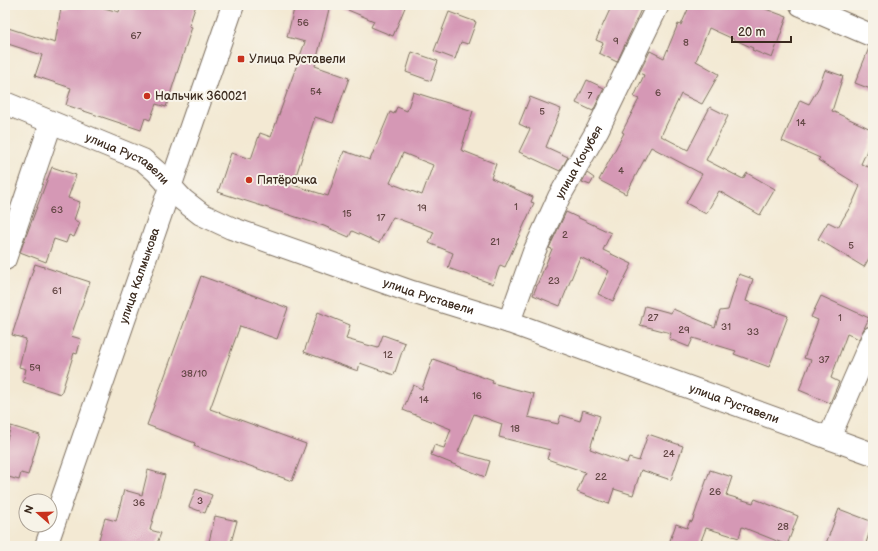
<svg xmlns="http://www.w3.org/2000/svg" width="878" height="551" font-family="'Balsamiq Sans',sans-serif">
<rect width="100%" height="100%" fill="#f7f3e8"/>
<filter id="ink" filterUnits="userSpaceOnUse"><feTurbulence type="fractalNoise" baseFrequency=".025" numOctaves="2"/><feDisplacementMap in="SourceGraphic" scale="8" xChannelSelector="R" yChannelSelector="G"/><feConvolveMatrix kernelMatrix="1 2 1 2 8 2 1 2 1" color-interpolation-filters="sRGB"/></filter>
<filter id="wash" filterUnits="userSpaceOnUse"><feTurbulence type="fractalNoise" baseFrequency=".012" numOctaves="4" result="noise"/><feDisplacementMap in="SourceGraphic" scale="16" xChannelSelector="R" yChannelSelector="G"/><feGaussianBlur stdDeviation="0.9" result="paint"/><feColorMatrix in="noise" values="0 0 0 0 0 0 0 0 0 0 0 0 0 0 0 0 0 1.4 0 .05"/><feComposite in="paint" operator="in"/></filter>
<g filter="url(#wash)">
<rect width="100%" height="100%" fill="#f3e9d3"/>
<g id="blocks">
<path fill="#d598b5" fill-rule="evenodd" d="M68,5H93L119,12L121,5H196L189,26L192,27L166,107L156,104L150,120L145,118L141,130L66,105L71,88L35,76L42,55L5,43V27L55,43L61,8L68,9Z
M295,5H330L315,66L349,78L333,123L315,117L293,185L328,196L344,151L370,160L390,112L394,114L397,107L407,111L413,92L473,111L461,150L496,164L491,178L533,197L531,202L534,203L505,267L500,265L493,284L448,268L453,253L429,243L434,232L393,217L379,243L352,231L349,237L324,226L218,192L231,153L251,159L260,133L271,137L305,42L287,37ZM403,153L433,165L422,195L390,183Z
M336,5H406L393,36L371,27L374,21Z
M612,5H643L617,62L599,53L603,43L596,40Z
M690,5H755L787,17L772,58L752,50L753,48L709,28L696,61L719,74L702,104L681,94L661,136L688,150L710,107L728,116L706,160L743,179L747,173L775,189L760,215L719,191L706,214L686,203L702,174L651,147L626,194L599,180L624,133L622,132L639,99L634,97L644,75L639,73L650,51L664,58L678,24L681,25Z
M449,12L476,22L468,44L461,42L455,59L434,51Z
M869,48H873V90L855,83Z
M412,52L438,61L431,81L406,72Z
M825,70L843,76L832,111L873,130V137L861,164L868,167L873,156V251L864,267L818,239L828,222L838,227L853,202L860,186L818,160L820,158L782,141L800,100L809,104L819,87Z
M587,80L604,88L593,111L576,103Z
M530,97L561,109L546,147L568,157L560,171L519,152L530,129L519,124Z
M52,167L76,175L68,198L80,202L74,220L80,223L74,237L69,235L66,243L54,239L46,262L20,252Z
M587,173L594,178L590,185L582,182Z
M566,212L611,233L603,250L632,264L613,301L598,294L609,271L580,257L560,306L533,295L552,249L549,248Z
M35,264L90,282L71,336L81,339L77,354L74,353L61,394L23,382L26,369L19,367L26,339L12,335Z
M739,274L753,279L746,301L788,316L769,367L734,354L736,351L693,338L689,347L669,339L671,333L640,325L645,306L671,313L673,309L715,327L720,311L728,310Z
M201,276L288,308L277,339L240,326L210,409L306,444L292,481L194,446L195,443L147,425Z
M821,296L869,318L859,339L847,334L831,378L839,382L830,403L799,390L811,360L804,358L818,320L811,317Z
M318,312L350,325L346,339L378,348L383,335L405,343L394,375L360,363L358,371L304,352Z
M433,359L493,381L492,383L534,394L528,417L558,424L561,415L580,421L583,410L600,416L590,449L627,463L629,458L639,461L648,434L683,446L671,480L641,470L633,495L614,489L609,504L577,492L585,472L547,459L550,450L499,437L502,424L474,414L458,452L490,461L485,477L431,455L434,445L444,448L451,429L403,410L413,385L422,389Z
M11,426L40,435L28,475L21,473L19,480L5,476V446Z
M148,470L165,475L150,530L161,533L156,546H97L105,518L116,521L124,490L142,495Z
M710,470L732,477L726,495L753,503L755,499L798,516L787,545L742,527L739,538L706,528L699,546H668L676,524L687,528L690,521L692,522Z
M196,489L212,495L205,513L189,507Z
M839,509L873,522L865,546H825Z
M215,516L237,521L230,546H208Z"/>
</g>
</g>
<g filter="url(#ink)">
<use href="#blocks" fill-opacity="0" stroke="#7b6d5d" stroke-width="1"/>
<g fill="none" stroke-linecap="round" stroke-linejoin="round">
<defs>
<g id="minor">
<path d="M801,5L873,36"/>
<path id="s1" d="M5,103L143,160L157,172L183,200L201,214L231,228L412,292L509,322L873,454"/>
<path d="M5,259L51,123"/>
<path id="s2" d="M509,322L534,252L559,197L598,129L658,5"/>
<path d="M829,438L873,337"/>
<path id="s3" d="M46,546L233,5"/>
</g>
</defs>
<use href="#minor" stroke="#7b6d5d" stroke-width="24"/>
<use href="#minor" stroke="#fff" stroke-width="22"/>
</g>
</g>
<g fill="#c8321e" stroke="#f7f3e8" stroke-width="1.5">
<rect x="237" y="55" width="8" height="8" rx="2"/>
<circle cx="147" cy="96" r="4"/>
<circle cx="249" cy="180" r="4"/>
</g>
<g text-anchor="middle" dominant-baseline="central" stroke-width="4" stroke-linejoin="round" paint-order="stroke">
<g font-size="10" fill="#624644">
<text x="303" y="23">56</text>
<text x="136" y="36">67</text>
<text x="616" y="41">9</text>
<text x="686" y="43">8</text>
<text x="316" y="92">54</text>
<text x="658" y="93">6</text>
<text x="590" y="96">7</text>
<text x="542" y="112">5</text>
<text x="801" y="123">14</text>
<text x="621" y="171">4</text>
<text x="516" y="207">1</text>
<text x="422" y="208">19</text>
<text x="57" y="210">63</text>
<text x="347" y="214">15</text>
<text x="381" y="218">17</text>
<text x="565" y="235">2</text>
<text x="495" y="242">21</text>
<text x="851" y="246">5</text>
<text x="554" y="281">23</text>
<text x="57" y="291">61</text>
<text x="653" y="318">27</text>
<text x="840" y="318">1</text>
<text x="726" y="327">31</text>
<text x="684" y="330">29</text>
<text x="753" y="332">33</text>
<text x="388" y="355">12</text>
<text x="824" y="360">37</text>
<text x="35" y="368">59</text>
<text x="194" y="374">38/10</text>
<text x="477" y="396">16</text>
<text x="424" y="400">14</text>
<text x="515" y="429">18</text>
<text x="669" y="454">24</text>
<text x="601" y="477">22</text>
<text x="715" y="492">26</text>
<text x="200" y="501">3</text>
<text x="139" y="503">36</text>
<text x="783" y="527">28</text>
</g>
<g font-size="12" fill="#3b2a1e" stroke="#f7f3e8" text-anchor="start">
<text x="249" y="59">Улица Руставели</text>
<text x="155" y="96">Нальчик 360021</text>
<text x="257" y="180">Пятёрочка</text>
</g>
<g font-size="12" fill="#3b2a1e" stroke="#f7f3e8">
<text stroke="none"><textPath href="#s1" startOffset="135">улица Руставели</textPath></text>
<text stroke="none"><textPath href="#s2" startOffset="175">улица Кочубея</textPath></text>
<text stroke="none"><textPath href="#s3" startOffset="286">улица Калмыкова</textPath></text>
<text stroke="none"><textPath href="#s1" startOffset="471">улица Руставели</textPath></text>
<text stroke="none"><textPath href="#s1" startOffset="795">улица Руставели</textPath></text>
</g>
</g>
<rect width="878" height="551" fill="none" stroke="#f7f3e8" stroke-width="20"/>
<g transform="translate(38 513) rotate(290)"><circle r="19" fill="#f7f3e8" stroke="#aca397"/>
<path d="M0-3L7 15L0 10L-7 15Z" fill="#c8321e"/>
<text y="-6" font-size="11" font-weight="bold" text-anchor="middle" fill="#3b2a1e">N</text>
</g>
<path d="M732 36v6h59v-6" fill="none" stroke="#3b2a1e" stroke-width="2"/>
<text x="738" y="36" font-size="12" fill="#3b2a1e" stroke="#f7f3e8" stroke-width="3" paint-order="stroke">20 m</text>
</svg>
